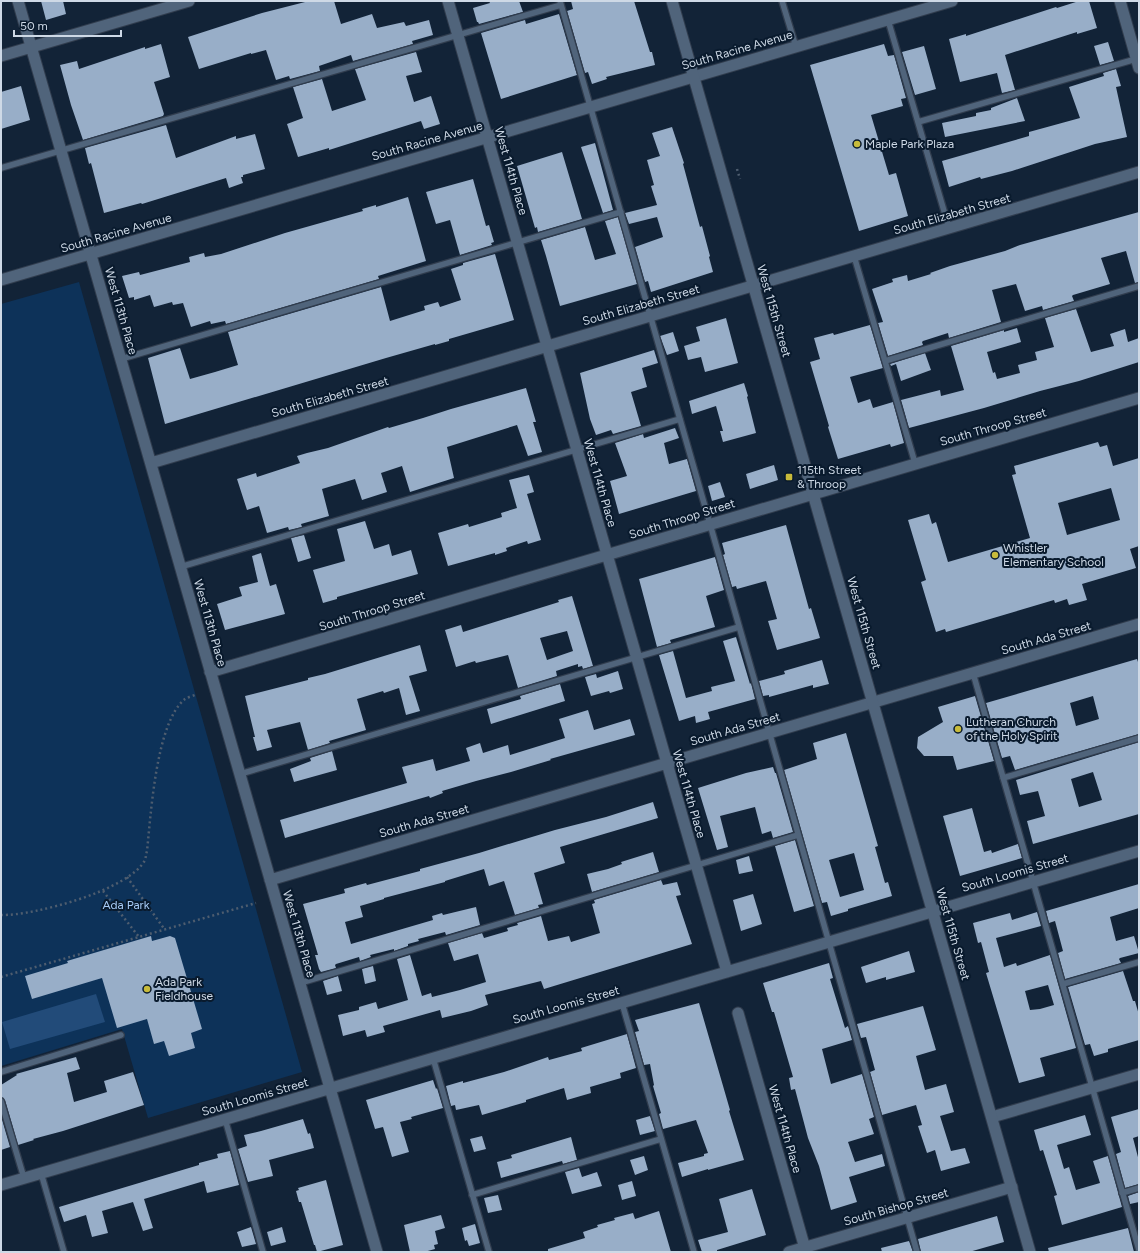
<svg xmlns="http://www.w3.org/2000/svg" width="1140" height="1253" font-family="Figtree,sans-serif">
<rect width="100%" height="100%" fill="#122337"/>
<path fill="#0d3259" d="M79,282L302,1072L148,1118L122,1029L1,1066V304Z"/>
<path fill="#224b79" d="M96,994L105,1022L10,1049L2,1022Z"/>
<path fill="#98aec8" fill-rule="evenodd" d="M41,1H63L66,14L46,20Z
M309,1H334L341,24L372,14L377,28L404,22L406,26L429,20L433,35L412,41L413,44L353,61L351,55L319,66L320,71L290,79L289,76L276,80L266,50L251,54V53L199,69L188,37L262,13Z
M489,1H519L523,12L479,24L478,22H477L473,8L490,3Z
M571,1H634L650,52H652L655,65L606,77L607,79L592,84L588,72L585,73L567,11L573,9Z
M1079,1H1089L1097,28L1077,34V32L1005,55L1015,90L1002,93L997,73L960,82L949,39L966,34V36L1056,7L1057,8Z
M559,14L577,75L501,99L481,33L525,20L526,24Z
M1108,42L1114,61L1100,65L1094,46Z
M161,44L170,77L154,82L164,114L163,116L83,140L71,105L60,65L77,61L79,69L145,47V49Z
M884,44L888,56L894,55L906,98L901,99L903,106L871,115L889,175L896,173L908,216L859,231L810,65Z
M924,46L936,89L915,95L902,52Z
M416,52L422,72L406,76L414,102L431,96L440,124L424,129L421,121L329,150V148L298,157L287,124L303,118L293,87L322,79L332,111L366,100L355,69Z
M1116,69L1121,86L1116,87L1127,137L1095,144L1012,171L981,179L980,177L949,187L942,161L1029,136V132L1080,118L1069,87L1104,76L1103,73Z
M21,86L30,120L1,129V92Z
M1017,98L1025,121L945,137L942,123L976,116V113L991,110V108Z
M166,125L176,158L236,136V139L255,134L265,169L243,175V177H241L243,183L229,188L226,178L142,204L141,203L104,213L91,163L89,164L85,148Z
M672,127L684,163L683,164L700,227L702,226L710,256L709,257L713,272L651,292L648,281L645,282L635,247L663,237L657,217L629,224L625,213L657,205L651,186L654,185L647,160L660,156L652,133Z
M595,143L613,210L603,213L581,147Z
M562,152L582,219L538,232L537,227L535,228L517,166Z
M473,179L486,226L489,225L494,242L491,243L492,245L460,255L450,220L436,224L426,192Z
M408,197L426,261L378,276L379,279L226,324L225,321L211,324L210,321L191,327L183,303L173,305L172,302L154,307L150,295L134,300V297L129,298L122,276L139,272L140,275L190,262L189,257L204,253L205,257L221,254L285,233L363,211L362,209L376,205V207Z
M1139,212V282L1135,283L1126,251L1101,258L1110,284L1073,295L1072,296L1074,301L1043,310L1042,306L1025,311L1016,284L992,290L1001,322L949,338L948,333L923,341L922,342L923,345L888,356L878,323L883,322L872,289L893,282L892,279L907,275L908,281L931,274L930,273L950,266L1005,251L1020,245Z
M618,217L637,284L560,306L546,256L541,240L585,227L595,260L616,254L605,221Z
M495,254L514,320L449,339V341L435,345V344L386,358L165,424L148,358L180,348L190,379L215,372L238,365L228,332L381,287L390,321L425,310L424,306L438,302L440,307L461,300L451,269L463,265V263Z
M1076,309L1091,352L1114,346L1110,334L1125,329L1128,342L1139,338V362L1079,381L1040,391L984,408L909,428L901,400L940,390L941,396L964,390L951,346L1004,330V332L1017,328L1021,342L987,352L993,373L995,372L997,379L1020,373L1018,365L1037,360L1035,352L1054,347L1045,318Z
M726,318L738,363L705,372L701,357L688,360L684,346L700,341L696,327Z
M870,325L883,368L850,377L858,403L870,399L873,408L893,402L904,443L891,447L890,444L838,459L828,427L829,426L810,362L820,359L814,338L833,333L834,335Z
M673,332L679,351L667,355L660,336Z
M654,350L658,363L642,368L647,387L631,392L641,426L613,434L611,430L596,435L590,419L580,373Z
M925,353L931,370L901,381L896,364L891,366L890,364Z
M744,383L748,396L747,397L756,433L723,442L720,431H723L716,406L692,414L689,401Z
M526,388L536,422H533L542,452L528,456L517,425L447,447L454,478L410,492L402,466L381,473L387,492L362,500L355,479L322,489L329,516L301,524L302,527L289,530L288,527L267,533L259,506L247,510L237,479L256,473L257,477L300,463L297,456L307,453L328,448L388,427L389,428L423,418L451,409Z
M675,428L679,438L664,443L669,464L687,459L696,491L619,514L610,481L627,476L615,443L643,434L644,438Z
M1098,442L1100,447L1107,445L1113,466L1139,458V546L1130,549L1136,568L1082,584L1087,600L1069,605L1067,599L1055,603L1054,600L946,632L945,629L936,632L921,582L926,580L908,520L929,514L932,524L936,522L948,562L1030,538L1012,475L1016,474L1014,466ZM1111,488L1120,520L1067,535L1058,503Z
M774,465L778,480L750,489L746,474Z
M529,475L534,492L527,494L541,540L528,544L527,541L506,548L507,551L495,555V553L448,566L438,533L468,524L469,527L502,517L501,513L517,508L509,480Z
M720,482L725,497L712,501L708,486Z
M365,521L374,549L389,544L392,556L411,550L418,574L337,597V599L323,603L313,570L345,561L337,529Z
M786,525L809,609L811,608L820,638L777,650L768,621L777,619L766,581L737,589L736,586L732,587L723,555L725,554L722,543Z
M304,535L311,558L298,562L291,538Z
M261,553L270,586L276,584L285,614L225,630L217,604L242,596L239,587L258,582L252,556Z
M715,557L724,590L706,596L715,627L670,640L671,643L657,647L639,579Z
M572,596L593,666L583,669L582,666L578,667V664L556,671L557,676L518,688L508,655L476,663L475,661L456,667L445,630L461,625L463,632L559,602L558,600ZM567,631L573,651L547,660L540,638Z
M736,637L750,684L751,683L755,699L708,712L710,719L696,723L695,716L679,721L659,655L673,651L686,698L712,691L711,687L735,681L723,641Z
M420,645L427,671L409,676L420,711L406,715L399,688L384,693L383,691L357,699L366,730L329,741L330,743L308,750L300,722L267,730L272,747L257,751L253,737H255L245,696L308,680V678L325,674Z
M1137,659L1139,665V734L1015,770L1010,756L1002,758L986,703ZM1093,696L1099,719L1076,726L1070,703Z
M822,660L829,684L813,688V685L769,697V695L763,696L759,681L785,674L784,671Z
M618,671L623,689L610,693L609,691L591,696L585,677L596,674L597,678Z
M560,684L565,701L491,724L487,709L521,699L520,696Z
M975,696L994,761L957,770L953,756H924L917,748L918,737L943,722L938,707Z
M588,710L594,730L630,719L635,735L550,759L551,760L511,772L476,781L442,791L443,793L430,798L429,796L285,838L280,820L407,783L402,767L433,759L436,771L470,761L466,748L480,743L483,753L508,745L510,755L565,738L559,719Z
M846,733L878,846L875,847L885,883L888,882L892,896L848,909V911L831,916L827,902L822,903L784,770L817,759L813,743ZM854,853L864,890L840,897L829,860Z
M1139,742V814L1033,844L1027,821L1045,816L1038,791L1020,795L1016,780ZM1093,772L1102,800L1079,807L1071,779Z
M332,751L337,770L294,782L290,769L311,761L310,758Z
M773,767L775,773H776L793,832L773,838L771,831L762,834L755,807L720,816L728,847L717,850L698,788L746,773Z
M653,802L658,818L560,847L565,863L534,873L543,904L538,905L539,908L515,915L504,881L489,886L484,869L445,881V882L384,898V899L360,906L363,917L345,922L351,944L433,920L432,916L442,913L443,915L476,907L480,925L446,935L445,932L418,939L419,941L408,944V946L394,951V949L370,955L371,957L360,961L359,957L336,964L335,965L336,968L321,972L319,969L315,955H318L303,904L345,893L344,889L366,883L367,885L420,871V869L479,853L555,830L606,817Z
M972,808L984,852L991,850L992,853L1018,844L1022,858L960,876L943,816Z
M795,840L814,906L794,912L775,846Z
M653,852L659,872L592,892L587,874L608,869L622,864L621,862Z
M749,856L753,871L739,874L736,860Z
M661,880L663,885L677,882L681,895L676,896L692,944L544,989L541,981L485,995L488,1005L471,1011L442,1018L440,1010L383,1026L385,1032L367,1037L365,1030L343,1036L338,1015L359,1010V1007L376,1002L378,1009L408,1000L397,959L410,955L422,996L431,993L432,997L460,990L486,982L478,954L454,961L448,943L482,933L484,938L508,931L507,928L518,925L517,923L541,916L548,941L569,936L571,942L600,933L592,904L595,903L594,900Z
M1139,884V908L1110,917L1116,941L1134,936L1139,953L1120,958L1119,959L1121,963L1065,979L1058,953L1063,951L1055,921L1049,923L1046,911Z
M753,894L762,924L741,931L733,900Z
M1037,912L1041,926L996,938L1004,967L1016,963L1017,966L1050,955L1076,1048L1040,1058L1045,1076L1019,1083L986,973L989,972L981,942L978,943L973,923L1010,913L1012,920ZM1048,985L1054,1005L1040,1009L1030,1010L1025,991Z
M151,936L152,941L170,936L175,938L202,1029L191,1033L195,1048L169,1056L164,1041L154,1044L147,1019L117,1028L102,978L32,999L25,976L68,963L67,961Z
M909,951L915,972L886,980V977L866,983L861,967Z
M829,963L833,978L830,979L845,1028L848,1026L852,1040L822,1049L831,1084L862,1074L874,1117L869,1119L874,1134L848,1142L855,1162L882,1154L885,1166L849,1177L857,1202L831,1210L819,1166L808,1138L795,1089L791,1090L789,1078L793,1077L774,1012H772L763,983Z
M373,966L376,981L365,984L362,969Z
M1123,971L1133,1001H1135L1139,1015V1040L1108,1049V1052L1094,1056L1090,1044L1085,1045L1068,987Z
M338,976L342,991L327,995L323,981Z
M699,1003L730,1110L729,1111L744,1160L708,1170V1169L682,1177L678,1163L704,1156V1154L708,1153L696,1120L663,1129L659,1114L661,1113L653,1086L654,1085L650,1064L644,1065L635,1032L639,1031L635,1020Z
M923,1006L936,1050L916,1056L925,1090L946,1084L954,1112L940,1116L951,1151L965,1148L970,1163L941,1171L935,1150L927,1153L918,1126L922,1125L916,1105L882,1115L870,1072L875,1070L866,1037L861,1038L857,1024Z
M627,1034L636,1068L620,1073L621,1078L590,1087L591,1093L567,1100L564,1088L526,1100V1102L482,1115L479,1105L456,1110L455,1105L451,1106L446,1086L463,1081V1083L504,1072L548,1057L549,1060L582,1051L581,1048Z
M76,1057L80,1069L67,1073L74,1102L107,1092L104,1081L133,1072L144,1105L63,1131L33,1139L34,1140L18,1145L5,1100L1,1097V1085L17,1075L16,1074Z
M433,1080L436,1089L437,1088L443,1108L411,1117L412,1119L400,1122L409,1152L392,1157L383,1127L375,1129L366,1100Z
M1139,1109V1136L1133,1138L1139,1161V1184L1125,1188L1116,1154L1121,1152L1111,1117Z
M1085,1115L1091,1135L1057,1145L1064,1169L1069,1167L1076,1190L1100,1183L1093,1161L1108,1156L1122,1207L1062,1225L1054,1196L1057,1195L1043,1150L1040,1151L1034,1130Z
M1,1116L10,1147L1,1150Z
M650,1116L655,1131L640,1135L636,1120Z
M303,1119L308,1134L310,1133L314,1148L269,1160L273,1176L248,1182L238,1149L247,1146L244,1135L261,1131Z
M482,1136L486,1149L474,1152L470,1139Z
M571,1137L577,1160L563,1164L562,1161L501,1178L497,1162L512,1158L511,1155Z
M230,1151L239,1185L207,1193L204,1181L144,1199L153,1228L143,1231L133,1202L102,1211L108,1233L92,1237L86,1215L64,1222L59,1207L199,1165V1163L218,1158L217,1154Z
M644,1156L648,1170L635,1175L630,1160Z
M579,1168L582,1177L597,1172L602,1186L572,1194L565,1172Z
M326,1180L343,1245L317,1252L315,1245H314L301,1202H299L296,1191L299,1190L298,1188Z
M632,1181L636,1196L622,1200L618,1185Z
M752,1189L766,1235L717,1250V1252H702L698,1240L728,1232L719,1199Z
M1139,1192V1202L1130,1204L1128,1196Z
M498,1195L502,1210L488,1213L484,1198Z
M659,1211L671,1252H548V1249L585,1238L583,1232L598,1227L597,1225L615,1220L614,1218L633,1213L635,1219Z
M441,1215L445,1228L435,1231L438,1244L434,1245L435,1249L424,1252H410L404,1225Z
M997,1216L1004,1242L969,1252H921L918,1239Z
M475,1224L480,1243L469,1246L467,1240L465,1241L462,1228Z
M251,1227L256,1244L242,1247L237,1232Z
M282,1227L286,1242L271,1246L267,1232Z
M1128,1228L1134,1252H1049L1048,1248Z
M909,1241L913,1252H882L881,1248Z"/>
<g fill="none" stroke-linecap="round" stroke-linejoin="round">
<defs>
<path id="service" d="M560,1L710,524L917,1252
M782,1L796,47
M888,20L949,228
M918,122L1136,59
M1,168L561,5
M854,256L915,463
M121,359L621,212
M885,361L1139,286
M180,567L680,419
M973,673L1139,1250
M240,774L739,627
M1003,778L1139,738
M300,983L798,835
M1063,984L1139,962
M622,1003L694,1252
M433,1058L489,1252
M1,1072L121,1035
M1,1101L24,1178
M225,1119L263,1252
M41,1173L64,1252
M1122,1193L1139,1188
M472,1195L661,1139"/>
<path id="minor" d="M18,1L377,1252
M448,1L727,972
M1120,1L1139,68
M1,56L189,1
M1,280L952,1
M151,463L1139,172
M210,672L1139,398
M270,880L1139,624
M738,1013L806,1252
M992,1117L1139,1074
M1,1185L1139,851
M789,1252L1012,1187"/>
<path id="tertiary" d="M672,1L1030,1252"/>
</defs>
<use href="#service" stroke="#313d4e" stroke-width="8"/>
<use href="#minor" stroke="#313d4e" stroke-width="13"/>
<use href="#tertiary" stroke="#313d4e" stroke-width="13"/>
<path stroke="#4e5d6f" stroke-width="2.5" stroke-dasharray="2 3" stroke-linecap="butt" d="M737,169L740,179
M127,877L165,930
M103,891L139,937
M1,915C33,916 130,890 145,860C146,857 146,854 147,851C151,814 156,722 185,699C188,697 193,696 197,694
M1,977L256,903"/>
<use href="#service" stroke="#50647b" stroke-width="5.5"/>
<use href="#minor" stroke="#50647b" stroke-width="11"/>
<use href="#tertiary" stroke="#50647b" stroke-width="11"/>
</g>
<g fill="#c8bb3b" stroke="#091a2d" stroke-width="1.5">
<circle cx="857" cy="144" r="4"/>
<rect x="785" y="473" width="8" height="8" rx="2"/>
<circle cx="995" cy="555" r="4"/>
<circle cx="958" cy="729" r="4"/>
<circle cx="147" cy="989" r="4"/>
</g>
<g text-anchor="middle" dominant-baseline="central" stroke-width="4" stroke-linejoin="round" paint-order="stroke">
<g font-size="12" fill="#ced9e6" stroke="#091a2d">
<text transform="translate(737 50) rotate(-16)">South Racine Avenue</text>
<text transform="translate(427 141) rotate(-16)">South Racine Avenue</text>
<text transform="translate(511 171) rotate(74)">West 114th Place</text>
<text transform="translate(952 214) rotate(-16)">South Elizabeth Street</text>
<text transform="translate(116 233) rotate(-16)">South Racine Avenue</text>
<text transform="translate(641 305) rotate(-16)">South Elizabeth Street</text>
<text transform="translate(121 311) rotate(74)">West 113th Place</text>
<text transform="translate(774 311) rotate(74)">West 115th Street</text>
<text transform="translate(330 397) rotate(-16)">South Elizabeth Street</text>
<text transform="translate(993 427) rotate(-16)">South Throop Street</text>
<text transform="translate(600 483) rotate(74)">West 114th Place</text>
<text transform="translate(682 519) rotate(-17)">South Throop Street</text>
<text transform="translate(372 611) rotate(-17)">South Throop Street</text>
<text transform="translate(210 623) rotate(74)">West 113th Place</text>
<text transform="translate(864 623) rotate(74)">West 115th Street</text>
<text transform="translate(1046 638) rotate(-16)">South Ada Street</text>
<text transform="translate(735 729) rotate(-16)">South Ada Street</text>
<text transform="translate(689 794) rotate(74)">West 114th Place</text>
<text transform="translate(424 821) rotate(-16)">South Ada Street</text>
<text transform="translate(1015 873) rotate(-16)">South Loomis Street</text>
<text transform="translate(299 934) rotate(74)">West 113th Place</text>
<text transform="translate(953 934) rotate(74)">West 115th Street</text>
<text transform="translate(566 1005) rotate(-16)">South Loomis Street</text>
<text transform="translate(255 1097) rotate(-16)">South Loomis Street</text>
<text transform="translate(785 1129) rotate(74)">West 114th Place</text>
<text transform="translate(896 1207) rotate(-16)">South Bishop Street</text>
</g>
<g font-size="12" fill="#ced9e6" stroke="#091a2d" text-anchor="start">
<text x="865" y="144">Maple Park Plaza</text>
<text x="797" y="470">115th Street<tspan x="797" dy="14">&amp; Throop</tspan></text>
<text x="1003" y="548">Whistler<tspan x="1003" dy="14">Elementary School</tspan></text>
<text x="966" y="722">Lutheran Church<tspan x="966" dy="14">of the Holy Spirit</tspan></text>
<text x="155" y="982">Ada Park<tspan x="155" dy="14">Fieldhouse</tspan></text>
</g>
<g font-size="12" fill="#a7cbf6" stroke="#091a2d">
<text x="126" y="905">Ada Park</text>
</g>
</g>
<rect width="1140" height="1253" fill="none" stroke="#ced9e6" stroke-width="4"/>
<path d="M14 30v6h107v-6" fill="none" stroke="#ced9e6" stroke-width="2"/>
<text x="20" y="30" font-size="12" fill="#ced9e6" stroke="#091a2d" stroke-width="3" paint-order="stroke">50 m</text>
</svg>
